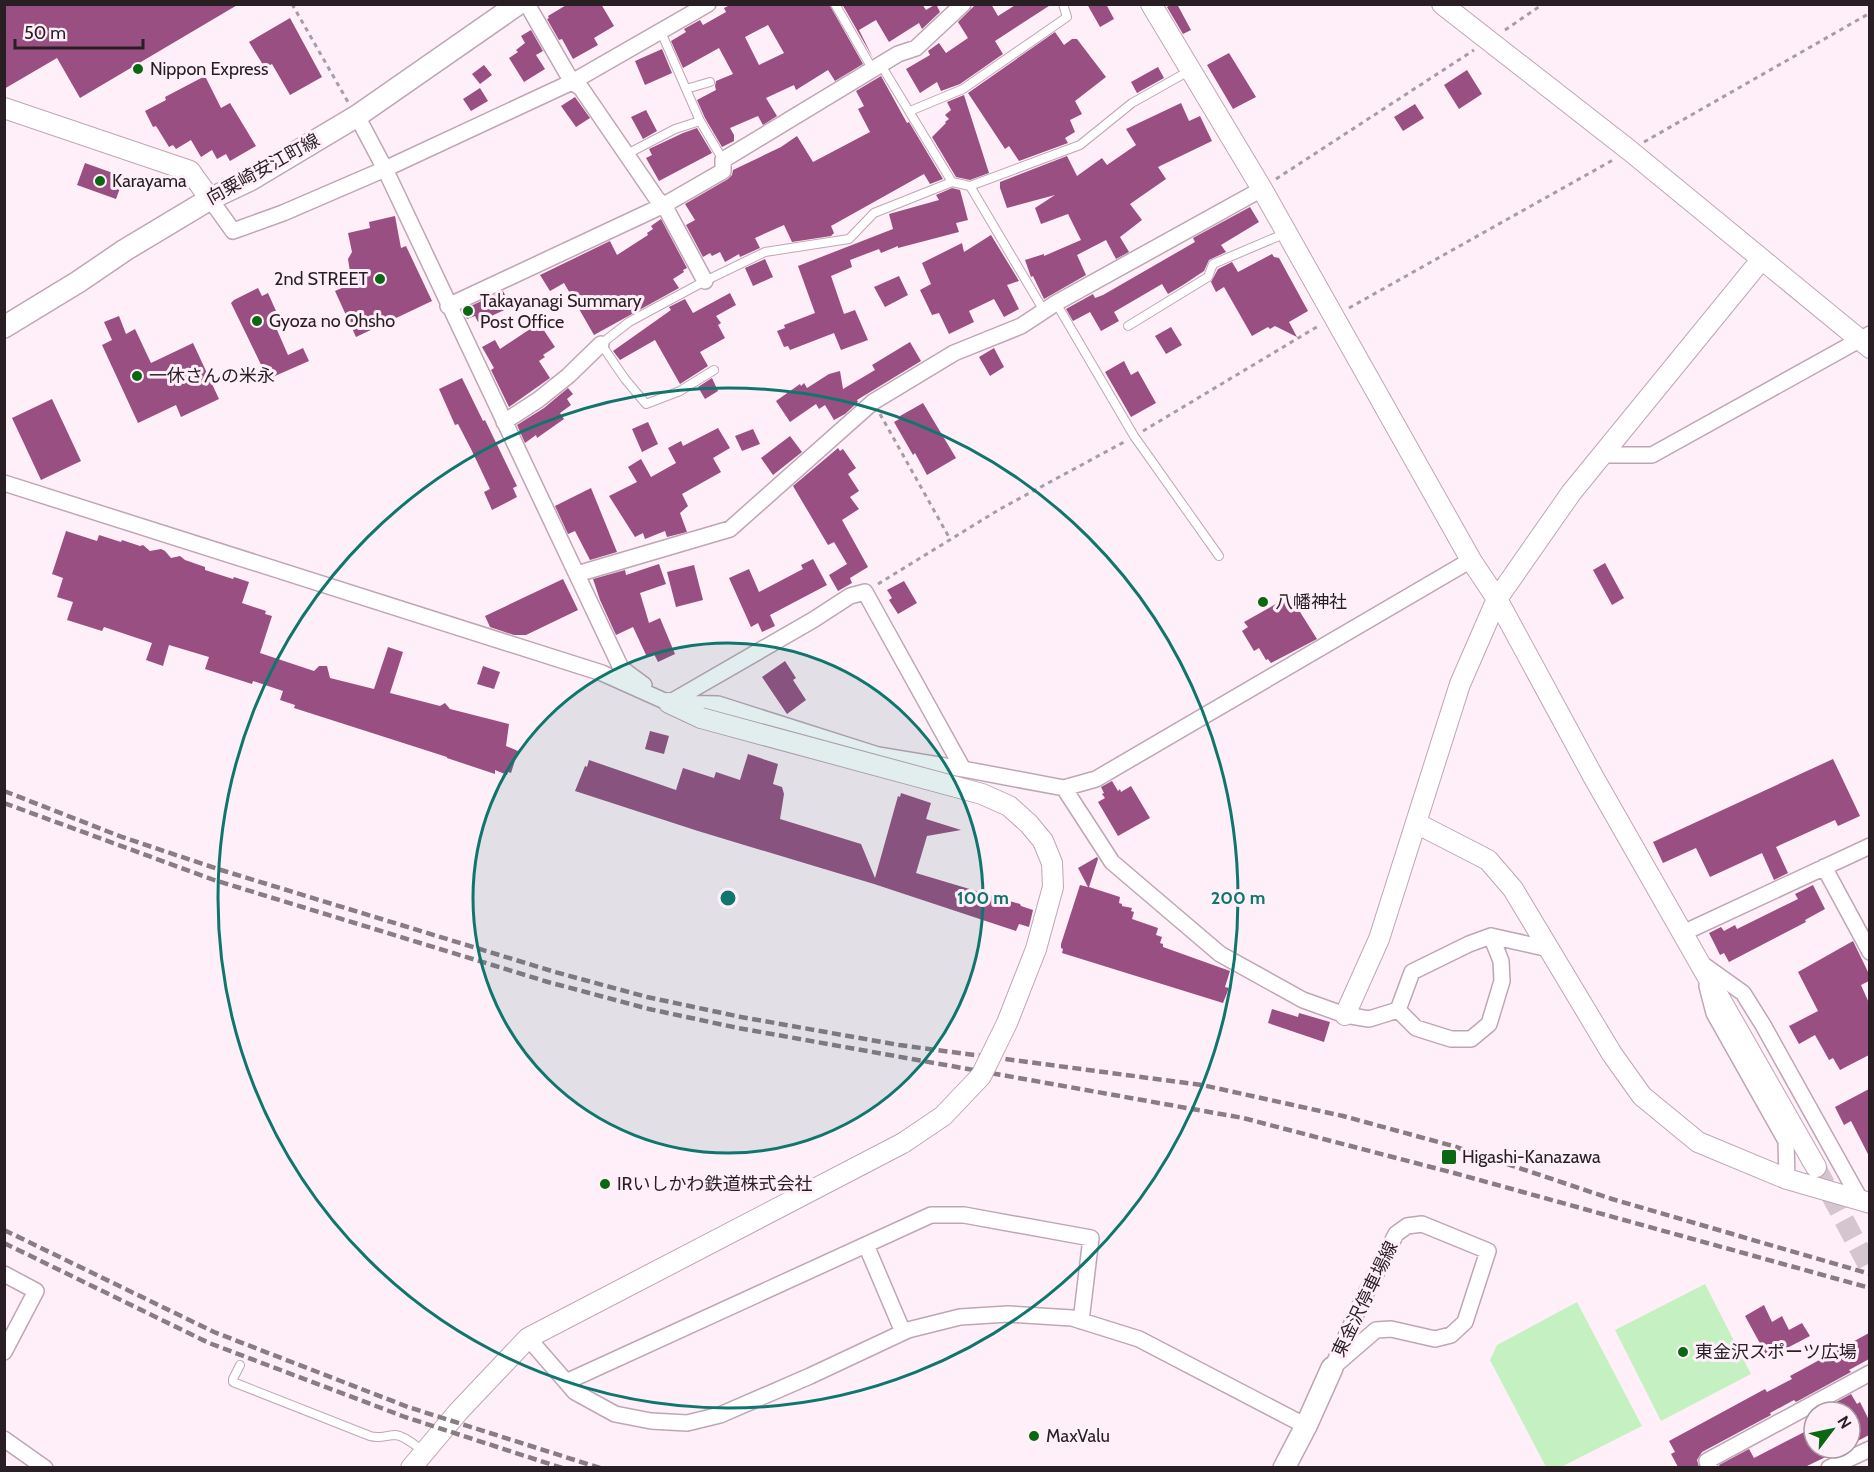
<svg xmlns="http://www.w3.org/2000/svg" width="1874" height="1472" font-family="Cabin,'Noto Sans JP',sans-serif">
<rect width="100%" height="100%" fill="#ffeff8"/>
<path fill="#c5f1c2" d="M1705,1284L1751,1374L1661,1421L1615,1330Z
M1577,1302L1642,1426L1561,1467H1546L1490,1360L1497,1345Z"/>
<path fill="#994f82" fill-rule="evenodd" d="M4,4H239L80,98L57,58L4,89Z
M568,4H601L614,26L594,38L598,45L573,59L562,39L559,40L547,19L549,18L548,16Z
M732,4H829L863,64L835,81L828,70L796,90L794,85L766,98L777,116L763,125L758,116L730,128L734,135V141L722,147L705,118L697,100L716,90L715,86L716,81L733,74L719,48L683,68L671,41L686,32L684,29L700,20L703,25L726,12L724,8ZM768,25L784,53L759,65L745,37Z
M842,4H922L926,10L936,4L940,12L922,29L919,23L889,42L876,20L859,30L873,58Z
M976,4H991L998,16L1017,4H1052L995,41L1003,54L960,84L941,91L937,82L920,93L906,69L930,55L928,51L939,43L946,53L968,38L958,22Z
M1087,4H1106L1114,19L1100,27Z
M1172,4H1177L1191,30L1183,34L1167,7Z
M290,18L322,77L290,95L272,64L265,68L249,42Z
M531,30L543,51L536,55L545,69L524,82L509,58L518,52L516,50L525,43L521,36Z
M1055,32L1064,45L1072,39H1077L1106,77L1075,101L1082,114L1070,120L1075,132L1065,138L1068,143L1019,161L1009,146L1005,149L968,93Z
M662,49L672,73L645,85L635,61Z
M1229,53L1256,97L1233,109L1207,65Z
M484,65L492,75L480,84L472,74Z
M1158,67L1164,78L1137,93L1131,82Z
M1467,70L1482,94L1459,109L1444,85Z
M205,76L221,108L230,103L256,146L230,161L226,154L217,159L212,150L201,157L191,140L176,149L173,145L169,147L156,126L153,127L145,111L166,100L165,97Z
M881,76L907,123L909,122L943,179L930,184L924,174L831,226L834,233L831,236L792,242L784,225L755,238L760,248L740,257L739,254L725,262L720,252L712,256L710,253L703,257L686,225L695,220L685,204L728,179L732,175L733,170L781,147L797,136L813,162L870,132L858,109L864,106L856,91Z
M480,88L488,101L471,111L463,99Z
M964,95L989,173L970,180L956,177L932,137L946,123L945,122L949,119L945,115L951,110L947,102Z
M575,97L590,118L576,127L561,106Z
M1181,103L1189,121L1200,116L1212,141L1158,167L1166,179L1130,204L1142,220L1120,237L1129,252L1116,259L1106,240L1077,255L1086,275L1044,299L1033,276L1031,277L1025,260L1044,254V256L1081,240L1068,214L1041,224L1035,208L1055,195L1007,208L1000,188V182L1067,156L1077,176L1102,158L1107,165L1136,145L1126,129Z
M1415,104L1424,118L1403,131L1394,117Z
M646,110L657,131L643,139L631,117Z
M697,128L712,153L659,181L646,158L652,155L649,149L683,133Z
M85,163L124,177L116,199L77,185Z
M952,188L960,190L968,220L956,223L959,232L898,248V246L881,253L879,249L850,260L852,267L831,276L844,314L855,310L868,340L841,350L834,333L790,350L788,346L784,347L777,331L785,328L784,325L815,313L798,266L893,229L889,214L939,200L936,195Z
M1250,207L1259,222L1221,245L1226,252L1209,260L1204,271L1183,285L1168,294L1162,284L1114,312L1119,321L1101,331L1090,312L1073,321L1066,309L1093,294L1095,298L1103,295L1195,242L1193,238Z
M395,216L401,248L406,246L432,301L356,337L335,291L342,288L350,272L348,259L352,252L348,233L370,228L369,222Z
M661,219L687,268L683,270L684,272L673,279L679,288L594,335L564,283L550,291L540,275L610,241L617,255L648,235L647,233L653,229L651,226Z
M991,235L1019,281L1007,285L1019,309L1004,317L994,299L969,311L974,322L949,334L939,313L932,315L920,290L931,284L922,263L962,243L964,252Z
M1272,254L1274,257L1279,258L1308,311L1289,322L1297,337L1275,326L1270,329L1268,327L1252,336L1224,287L1216,292L1211,282L1218,269L1232,262L1238,272Z
M765,259L773,277L753,286L745,268Z
M899,276L908,295L885,307L874,287Z
M258,288L262,296L268,293L276,311L270,314L288,355L303,348L309,361L268,379L231,303L234,300Z
M503,291L511,307L478,322L475,316L467,319L462,310Z
M730,293L736,305L716,316L721,323L718,325L725,338L700,352L708,366L680,384L655,340L620,360L613,351L671,310L669,307L685,299L693,313Z
M119,316L126,334L135,329L151,363L193,343L219,399L181,417L176,405L138,423L102,345L112,340L104,322Z
M539,323L555,347L543,355L545,357L539,361L550,378L509,407L491,370L494,368L482,347L495,340L500,349Z
M1171,327L1182,345L1166,354L1155,336Z
M910,342L921,361L857,400L858,402L845,414L834,420L825,405L819,409L816,404L790,422L776,401L800,384L801,386L804,383L807,388L829,374L840,371L843,389L875,370L872,365Z
M994,348L1004,367L990,376L979,357Z
M1124,361L1131,375L1138,371L1156,403L1131,417L1105,372Z
M462,378L483,421L485,420L517,486L513,488L517,497L492,510L484,492L490,489L471,449L458,424L455,425L439,389Z
M712,378L718,391L705,399L698,387Z
M568,388L573,394L567,399L571,405L560,413L564,419L537,438L536,435L525,443L517,425L544,408Z
M52,399L81,461L41,480L12,418Z
M923,403L956,458L927,475L915,453L913,455L894,422L901,418L900,416Z
M648,422L658,444L642,452L632,429Z
M718,428L730,448L713,458L721,472L682,494L688,506L680,513L687,532L667,537L665,531L645,539L643,533L635,537L609,496L637,482L628,467L641,459L651,477L676,463L668,448L681,441L683,446Z
M753,429L760,444L742,451L735,436Z
M790,436L802,452L773,475L761,458Z
M838,448L840,451L843,449L856,468L848,474L859,491L850,497L859,509L842,520L868,567L850,578L852,583L838,591L829,575L847,564L834,542L828,545L793,486Z
M591,488L617,552L590,560L575,531L568,534L555,506Z
M66,531L97,541L99,535L121,542L122,540L140,546L143,545L150,551L161,549L165,551L171,558L180,556L185,560L205,567V570L233,579L234,577L249,582L242,603L266,611L265,614L272,616L260,653L314,671L319,666H327L330,678L374,689L388,647L403,652L390,693L440,706L445,703L450,709L509,724L506,746L518,751L511,773L508,772L507,775L495,770V774L447,758V757L294,708L295,705L280,700L283,691L253,681L252,684L205,669L209,657L169,645L163,666L146,660L152,643L104,627L102,631L67,620L73,602L57,597L63,578L52,574Z
M813,559L827,585L770,615L775,626L762,632L758,623L751,627L729,578L749,569L759,592L803,569L801,565Z
M1605,563L1624,598L1612,605L1593,570Z
M659,564L666,584L640,593L649,623L660,618L675,654L658,662L654,654L647,657L633,627L616,635L600,600L593,579L625,570L626,575Z
M694,565L703,600L676,607L667,572Z
M563,579L578,610L526,635H514L490,627L485,616Z
M904,581L917,603L898,614L889,600L892,598L887,590Z
M1290,596L1317,639L1271,663L1268,659L1266,660L1259,648L1254,651L1242,631L1248,627L1244,622Z
M785,661L796,678L793,680L806,700L787,714L762,677Z
M483,666L500,672L494,689L477,684Z
M650,731L669,736L664,754L645,749Z
M748,754L778,764L773,784L782,787L784,794L780,819L861,844L875,878L898,796L900,797L901,793L931,803L926,819L961,830L927,836L916,873L1020,904L1021,906L1033,910L1029,927L1019,924L1016,931L874,884L698,831L575,791L585,766L587,767L589,760L676,790L683,768L714,778L716,772L740,780Z
M1833,759L1860,816L1838,826L1835,820L1776,847L1788,873L1774,880L1762,853L1710,877L1696,848L1663,863L1653,842Z
M1112,781L1118,791L1120,789L1121,792L1131,786L1150,818L1118,836L1098,802L1105,798L1102,794L1104,793L1101,787Z
M1097,857L1098,859L1089,887L1120,897L1119,903L1122,904V906L1132,908L1131,911L1134,912L1132,919L1158,928L1156,935L1162,937L1160,943L1163,944V947L1230,971L1225,987L1229,988L1223,1003L1062,953L1063,949L1061,948V944L1080,885L1088,887L1078,868Z
M1813,885L1825,909L1805,920L1806,922L1729,962L1724,953L1720,955L1709,933L1721,927L1724,931L1735,925L1737,929L1798,899L1795,894Z
M1853,941L1869,974V981L1861,985L1869,1003V1055L1840,1070L1833,1058L1829,1060L1815,1035L1799,1044L1789,1026L1818,1011L1798,972Z
M1272,1009L1298,1017L1299,1013L1330,1022L1324,1042L1268,1023Z
M1869,1089V1156L1851,1121L1844,1125L1835,1107Z
M1764,1305L1772,1322L1782,1316L1789,1330L1802,1323L1810,1336L1768,1358L1745,1316Z
M1869,1333V1359L1849,1370L1851,1372L1796,1402L1794,1400L1770,1413L1771,1415L1702,1452L1697,1460L1699,1467H1678L1671,1454L1675,1452L1669,1441L1765,1389L1767,1392L1792,1379L1790,1376Z
M1851,1394L1857,1404L1860,1402L1869,1420V1435L1850,1445V1412H1818Z
M1814,1427V1448H1844L1805,1467H1720L1719,1465L1749,1449L1754,1458Z"/>
<g fill="none" stroke-linecap="round" stroke-linejoin="round">
<path stroke="#d4c5ce" stroke-width="20" stroke-dasharray="20 10" stroke-linecap="butt" d="M1816,1167L1870,1269"/>
<defs>
<path id="service" d="M835,4L873,70
M661,32L700,121L723,160
M881,65L952,182
M686,89L710,82
M910,111L963,89L1067,17L1063,4
M627,154L675,129L700,121
M970,186L1044,311
M1056,303L1134,436L1219,556
M1128,326L1208,277L1213,264L1286,233
M714,370L680,391L646,404L625,379L601,344L629,322L705,281L765,252L849,239L874,213L952,182L970,186L1080,145L1132,103L1189,71
M240,1365L233,1379V1382L370,1436C379,1439 387,1435 396,1435C405,1436 416,1446 423,1451"/>
<path id="minor" d="M527,4L572,82L581,88L657,199L664,205L723,171V160L898,54L916,48L963,4
M357,116L385,169L621,668L644,685
M210,199L233,231L283,213L385,169L572,82L708,4
M448,306L664,205L705,281
M504,422L538,400L568,376L601,344
M1603,455H1652L1870,334
M4,483L602,673L669,703L718,704L878,755L963,769
M577,574L730,529L873,402L954,353L1021,326L1056,303L1262,189
M669,703L813,620L850,596L865,592L963,769L1064,788L1096,779L1471,560
M1064,788L1112,862L1220,954L1303,1000L1345,1015L1369,1019L1398,1010L1416,1028L1451,1039H1471L1489,1024L1502,981L1501,961L1491,936L1469,944L1412,972L1398,1010
M1824,867L1870,952
M1683,933L1870,846
M1491,936L1549,949
M1701,963L1743,993L1763,1025L1861,1201
M1707,986L1714,1013L1786,1141L1787,1179
M1422,1224L1488,1251L1465,1322L1451,1335L1435,1339L1391,1329L1376,1330L1332,1368L1361,1303L1396,1234L1407,1226Z
M866,1245L903,1332
M4,1274L36,1291L4,1352
M528,1338L575,1392L615,1414L651,1421L687,1423L720,1415L810,1376L908,1330L960,1317L1008,1314L1072,1318L1139,1339L1306,1426
M566,1382L931,1215H964L1091,1238L1081,1321
M4,1439L45,1468
M1710,1468L1707,1461L1870,1373
M1829,1468L1870,1449"/>
<path id="tertiary" d="M1151,4L1262,189L1471,560L1497,599L1594,778L1816,1167
M1442,4L1629,150L1870,348
M4,108L190,171L210,199
M669,703L701,718
M1416,823L1488,860L1513,889L1612,1054L1642,1096L1698,1142L1787,1179L1870,1203
M1345,1015L1379,939L1460,684L1497,599L1571,493L1761,260
M411,1468L458,1412L528,1338L903,1143"/>
<path id="secondary" d="M4,327L78,282L125,250L210,199L250,180L357,116L518,4
M1284,1468L1306,1426L1332,1368"/>
</defs>
<use href="#service" stroke="#bfa6b6" stroke-width="10"/>
<use href="#minor" stroke="#bfa6b6" stroke-width="18"/>
<use href="#tertiary" stroke="#bfa6b6" stroke-width="22"/>
<use href="#secondary" stroke="#bfa6b6" stroke-width="24"/>
<path stroke="#a99ca4" stroke-width="3" stroke-dasharray="4.5 4.5" stroke-linecap="butt" d="M292,4L348,102
M1505,30L1543,4
M1644,142L1870,13
M1276,179L1474,50
M1349,308L1613,160
M880,414L950,539
M1143,431L1320,325
M878,584L1000,509L1124,442"/>
<use href="#service" stroke="#fff" stroke-width="8"/>
<use href="#minor" stroke="#fff" stroke-width="15"/>
<use href="#tertiary" stroke="#fff" stroke-width="20"/>
<use href="#secondary" stroke="#fff" stroke-width="21"/>
<path stroke="#897c83" stroke-width="4.5" stroke-dasharray="9 4.5" stroke-linecap="butt" d="M4,791L122,837L221,870L555,972L647,997L741,1017L899,1045L1202,1085L1343,1116L1453,1146L1612,1199L1870,1274
M4,803L214,880L548,982L649,1009L738,1028L1243,1118L1454,1173L1870,1288
M4,1230L214,1332L408,1407L600,1468
M4,1243L209,1343L405,1417L562,1468"/>
<defs>
<path id="tertiary-bridge" d="M701,718L982,794L1009,806L1029,824L1043,841L1052,863L1053,887L1036,949L1007,1023L981,1076L943,1116L903,1143"/>
</defs>
<use href="#tertiary-bridge" stroke="#bfa6b6" stroke-width="22" stroke-linecap="butt"/>
<use href="#tertiary-bridge" stroke="#fff" stroke-width="20"/>
</g>
<circle cx="728" cy="898" r="255" fill="#0f766e" fill-opacity=".12"/>
<g fill="none" stroke="#0f766e" stroke-width="3">
<circle cx="728" cy="898" r="255"/>
<circle cx="728" cy="898" r="510"/>
</g>
<g fill="#096811" stroke="#ffeff8" stroke-width="2">
<circle cx="138" cy="69" r="6"/>
<circle cx="100" cy="181" r="6"/>
<circle cx="380" cy="279" r="6"/>
<circle cx="468" cy="311" r="6"/>
<circle cx="257" cy="321" r="6"/>
<circle cx="137" cy="376" r="6"/>
<circle cx="1263" cy="602" r="6"/>
<rect x="1441" y="1149" width="16" height="16" rx="3"/>
<circle cx="605" cy="1184" r="6"/>
<circle cx="1683" cy="1352" r="6"/>
<circle cx="1034" cy="1436" r="6"/>
</g>
<g text-anchor="middle" dominant-baseline="central" stroke-width="6" stroke-linejoin="round" paint-order="stroke">
<g font-size="18" fill="#281e24" stroke="#ffeff8" text-anchor="start">
<text x="150" y="69">Nippon Express</text>
<text x="112" y="181">Karayama</text>
<text x="368" y="279" text-anchor="end">2nd STREET</text>
<text x="480" y="301">Takayanagi Summary<tspan x="480" dy="21">Post Office</tspan></text>
<text x="269" y="321">Gyoza no Ohsho</text>
<text x="149" y="376">一休さんの米永</text>
<text x="1275" y="602">八幡神社</text>
<text x="1462" y="1157">Higashi-Kanazawa</text>
<text x="617" y="1184">IRいしかわ鉄道株式会社</text>
<text x="1695" y="1352">東金沢スポーツ広場</text>
<text x="1046" y="1436">MaxValu</text>
</g>
<g font-size="18" fill="#281e24" stroke="#ffeff8">
<text transform="translate(263 169) rotate(-29)">向粟崎安江町線</text>
<text transform="translate(1365 1299) rotate(-64)">東金沢停車場線</text>
</g>
</g>
<circle cx="728" cy="898" r="9" fill="#0f766e" stroke="#ffeff8" stroke-width="3"/>
<g font-size="18" text-anchor="middle" font-weight="bold" fill="#0f766e" stroke="#ffeff8" stroke-width="6" stroke-linejoin="round" paint-order="stroke">
<text x="983" y="904">100 m</text>
<text x="1238" y="904">200 m</text>
</g>
<rect width="1874" height="1472" fill="none" stroke="#281e24" stroke-width="12"/>
<g transform="translate(1832 1430) rotate(58)"><circle r="28" fill="#ffeff8" stroke="#a99ba3" stroke-width="1.5"/>
<path d="M0-4.5L10 22L0 15L-10 22Z" fill="#096811"/>
<text y="-9" font-size="16" font-weight="bold" text-anchor="middle" fill="#281e24">N</text>
</g>
<path d="M15 39v9h128v-9" fill="none" stroke="#281e24" stroke-width="3"/>
<text x="24" y="39" font-size="18" fill="#281e24" stroke="#ffeff8" stroke-width="4.5" paint-order="stroke">50 m</text>
</svg>
